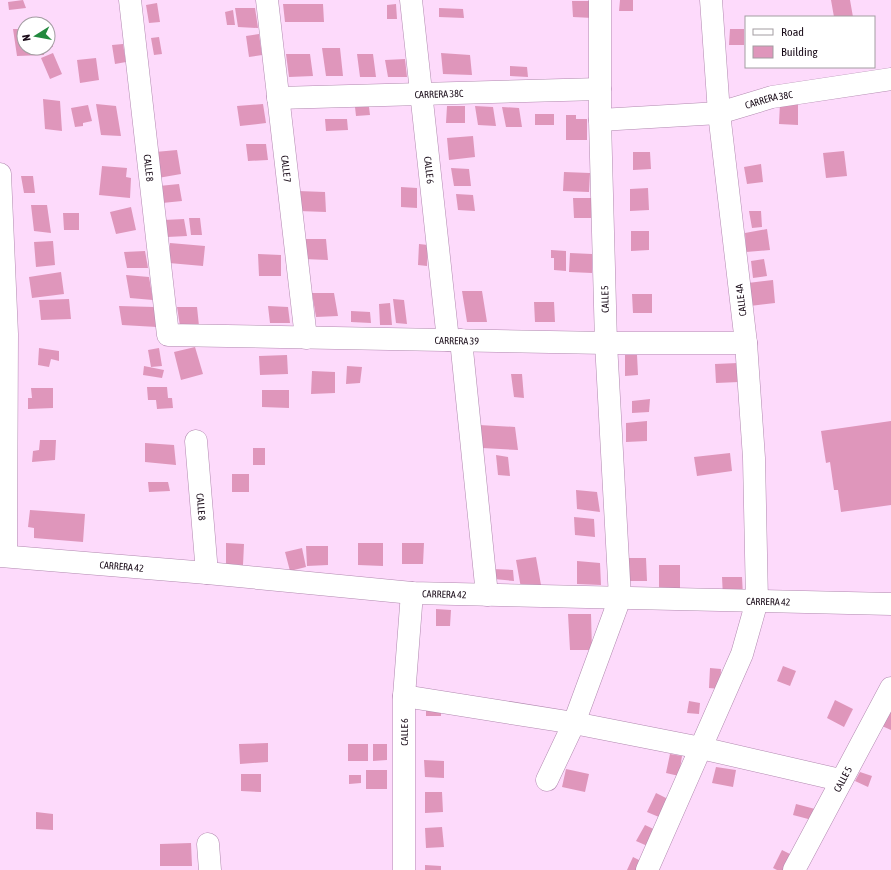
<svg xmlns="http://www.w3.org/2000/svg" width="891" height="870" font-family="'Asap Condensed',sans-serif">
<rect width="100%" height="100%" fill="#fddafb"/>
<path fill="#df96bb" d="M23,0L26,8L9,10L8,2Z
M620,0H633V11H619Z
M831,0H850L853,17H834Z
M572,1H592L593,18L573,17Z
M157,3L160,22L149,23L146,5Z
M283,4H323L324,22H285Z
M396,4L397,19H387V5Z
M235,8H255L258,28L238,27Z
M439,8L463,9L464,18L439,17Z
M233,10L235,25H227L225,12Z
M13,29H24V48H43L44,55L17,56Z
M730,29H744V45H729Z
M48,30H50L53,47H48Z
M259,34L262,55L249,57L246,36Z
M159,37L162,54L154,55L151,38Z
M123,44L126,62L115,64L112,45Z
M322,48H340L343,76H326Z
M53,53L62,74L50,79L41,58Z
M441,53L470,55L472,75L443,74Z
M286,54H310L313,76L289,77Z
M357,54H373L376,77H360Z
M96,58L99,80L80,83L77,60Z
M405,59L407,77H388L385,60Z
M510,66L527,67L528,77L510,76Z
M43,99L60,101L62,131L45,129Z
M780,103H798V125L779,124Z
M96,104L116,106L121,136L101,135Z
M263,104L266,123L240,126L237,106Z
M88,105L92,121L83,123V126L75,127L71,108Z
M447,106H465V123H446Z
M475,106L493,107L496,126L478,125Z
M355,107H369L370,115L356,116Z
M502,107L519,108L522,127H506Z
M535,114H554V125H535Z
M566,115H576V119H587V140H566Z
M325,119H347L348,130L326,131Z
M473,136L475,157L449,160L447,138Z
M246,144H266L268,160L248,161Z
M177,150L181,174L158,178L155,152Z
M844,151L847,176L826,178L823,153Z
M633,152H650L651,169L633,170Z
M761,164L763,182L747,184L744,167Z
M102,166L127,168L126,177L131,178L130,198L99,195Z
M451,168L469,169L471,186H454Z
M564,172L590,173L589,192L563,191Z
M21,176H33L35,193H24Z
M179,184L182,201L162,203L159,186Z
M401,187L417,188V208L401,207Z
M648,188L649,210L630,211V189Z
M298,191L325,192L326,212L299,211Z
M456,194L473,195L475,211L458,210Z
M573,198H591V218H574Z
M31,205H47L51,233L34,231Z
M131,207L136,230L116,234L110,212Z
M749,211H761L762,227L752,228Z
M63,213H79V230H64Z
M189,218H200L202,235H191Z
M184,219L187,236L167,237L164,220Z
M767,229L770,250L746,252L745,233Z
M631,231H649V250L631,251Z
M302,239H326L328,260L304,259Z
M53,241L55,265L36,267L34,242Z
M170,243L205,246L203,266L169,263Z
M419,244L428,245L427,266L418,265Z
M551,250L566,251V271L554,270V258H551Z
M145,251L148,268H127L124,252Z
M570,253L592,254V273L569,272Z
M258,254L281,255V276H259Z
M764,259L767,276L753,278L751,261Z
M61,272L64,294L32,298L29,277Z
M126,275L149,277L153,300L130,298Z
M773,280L775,303L750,306L748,283Z
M462,291H482L487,322H467Z
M312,293H334L338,316L316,317Z
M632,294H652V313H633Z
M69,299L71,319L41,320L39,300Z
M393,299L404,300L407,324L396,323Z
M534,302H554L555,322H535Z
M390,303L392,325H380L379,304Z
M119,306L154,307L157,327L122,325Z
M268,306L288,307L290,323H270Z
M177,307H197L199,326H180Z
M351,311L370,312L371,323L351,322Z
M195,347L203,374L181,380L174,352Z
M39,348L59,351V361L51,359L49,367L38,365Z
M159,348L162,366L151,367L148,350Z
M287,355L288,374L260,375L259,356Z
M625,355H637L638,375L625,376Z
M738,363L739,382L716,383L715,364Z
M144,366L164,370L162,378L143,375Z
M347,366L362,367L360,383L346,384Z
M312,371L335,372V393L311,394Z
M511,374H522L524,398L514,397Z
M147,387H167L168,398H172L173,408L157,409L156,400H148Z
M31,388H53V408L28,409V398H32Z
M262,390H289V408L262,407Z
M650,399L649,412L632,413V401Z
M647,421V441L626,442V423Z
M891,421V505L841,512L838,490H834L830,462L826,463L821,431Z
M479,425L515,427L518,450L482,448Z
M40,440H56L55,460L32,462L33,451L39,450Z
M145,443L174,445L176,465L145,462Z
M253,448H265V465H253Z
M730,453L732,471L697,476L694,457Z
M496,455L508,457L510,476L498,475Z
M232,474H249V492H232Z
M148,482H168L170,491L149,492Z
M576,490L597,492L600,512L577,509Z
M30,510L85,514L83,542L34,538V528L28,527Z
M574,517L594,519L595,537L575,535Z
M226,543L244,544L243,565L226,564Z
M358,543H383V566L358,565Z
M402,543H424L423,564H402Z
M306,546H328V565L307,566Z
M302,548L306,567L290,571L285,552Z
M536,557L541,585L521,588L516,560Z
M626,558H646L647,581H626Z
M577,561L600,563L601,585L577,584Z
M659,565H680V589H659Z
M493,569L513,570L514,581L494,579Z
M722,577H742L743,596L723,597Z
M436,609L451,610L450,626H436Z
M568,614H591L592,650H570Z
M783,666L796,671L790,686L777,681Z
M710,668L721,669L720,689L709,688Z
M835,700L853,709L844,727L827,718Z
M689,701L700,703L699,714L687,713Z
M426,705H441V716H426Z
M891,711V730L882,726Z
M268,743V762L240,764L239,744Z
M348,744H368V761H348Z
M373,744H387V760L373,761Z
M670,754L682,756L679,776L666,773Z
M424,760L444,761V778L425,777Z
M716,767L736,770L733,787L712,783Z
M566,769L589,774L585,792L562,787Z
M366,770H387V789H366Z
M860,772L872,776L868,787L855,781Z
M241,774H261V792L241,791Z
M349,775H361V783L349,784Z
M425,792H442L443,812L425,813Z
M656,793L674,802L666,820L647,812Z
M796,804L815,809L812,820L793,815Z
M36,812L53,814V830L36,829Z
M645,825L660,832L652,848L636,841Z
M442,827L444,847L426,848L425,828Z
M191,843L192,866H160V844Z
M782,850L792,855L785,870H777L773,868Z
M633,857L645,863L642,870H627Z
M425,865L441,866V870H425Z"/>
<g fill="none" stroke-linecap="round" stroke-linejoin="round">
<defs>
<g id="street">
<path id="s1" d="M130,0L168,335L606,343H746"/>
<path id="s2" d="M267,0L306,338"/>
<path id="s3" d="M411,0L448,340"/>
<path id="s4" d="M278,98L600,89"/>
<path id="s5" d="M600,120L719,113L772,97L891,79"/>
<path d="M0,174L7,334L6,556"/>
<path d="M461,340L487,595"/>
<path id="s6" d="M196,441L207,573"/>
<path id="s7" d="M0,556L207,573L412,593L891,604"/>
<path d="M404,696L574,723L701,748L840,780"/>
<path d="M547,780L574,723L620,598L606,343L600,120V0"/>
<path d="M208,844L210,870"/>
<path d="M404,870V696L412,593"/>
<path d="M647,870L742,654L757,601L754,458L746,343L719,113L711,0"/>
<path id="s8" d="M794,870L891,688"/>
</g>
</defs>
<use href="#street" stroke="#b189af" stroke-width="23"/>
<use href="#street" stroke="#fff" stroke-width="22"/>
</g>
<g text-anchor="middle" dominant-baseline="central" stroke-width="3" stroke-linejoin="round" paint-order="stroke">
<g font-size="10" fill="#180a17" stroke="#fff">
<text stroke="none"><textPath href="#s4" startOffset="161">CARRERA 38C</textPath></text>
<text stroke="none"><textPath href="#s5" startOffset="171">CARRERA 38C</textPath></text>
<text stroke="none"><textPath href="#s1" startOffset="169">CALLE 8</textPath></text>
<text stroke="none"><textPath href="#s2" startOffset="170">CALLE 7</textPath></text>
<text stroke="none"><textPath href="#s3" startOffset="171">CALLE 6</textPath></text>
<text transform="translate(605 299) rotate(-91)">CALLE 5</text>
<text transform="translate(741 300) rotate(-97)">CALLE 4A</text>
<text stroke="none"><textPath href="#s1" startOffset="626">CARRERA 39</textPath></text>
<text stroke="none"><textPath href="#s6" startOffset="66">CALLE 8</textPath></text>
<text stroke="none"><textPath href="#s7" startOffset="122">CARRERA 42</textPath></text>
<text stroke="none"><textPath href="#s7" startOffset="446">CARRERA 42</textPath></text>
<text stroke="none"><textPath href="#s7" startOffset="770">CARRERA 42</textPath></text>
<text transform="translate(404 732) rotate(-90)">CALLE 6</text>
<text stroke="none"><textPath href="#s8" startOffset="103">CALLE 5</textPath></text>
</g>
</g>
<rect x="745" y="16" width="130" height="52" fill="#ffffff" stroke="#a39da2"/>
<rect x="753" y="29" width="20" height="6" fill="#ffffff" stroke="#a39da2"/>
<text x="781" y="36" font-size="12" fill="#180a17">Road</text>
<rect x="753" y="46" width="20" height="12" fill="#df96bb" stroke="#a39da2"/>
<text x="781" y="56" font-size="12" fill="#180a17">Building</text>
<g transform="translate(36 36) rotate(259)"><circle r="19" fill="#ffffff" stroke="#a39da2"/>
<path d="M0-3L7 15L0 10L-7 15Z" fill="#22893e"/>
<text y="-6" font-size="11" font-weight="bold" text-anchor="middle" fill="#180a17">N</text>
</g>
</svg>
